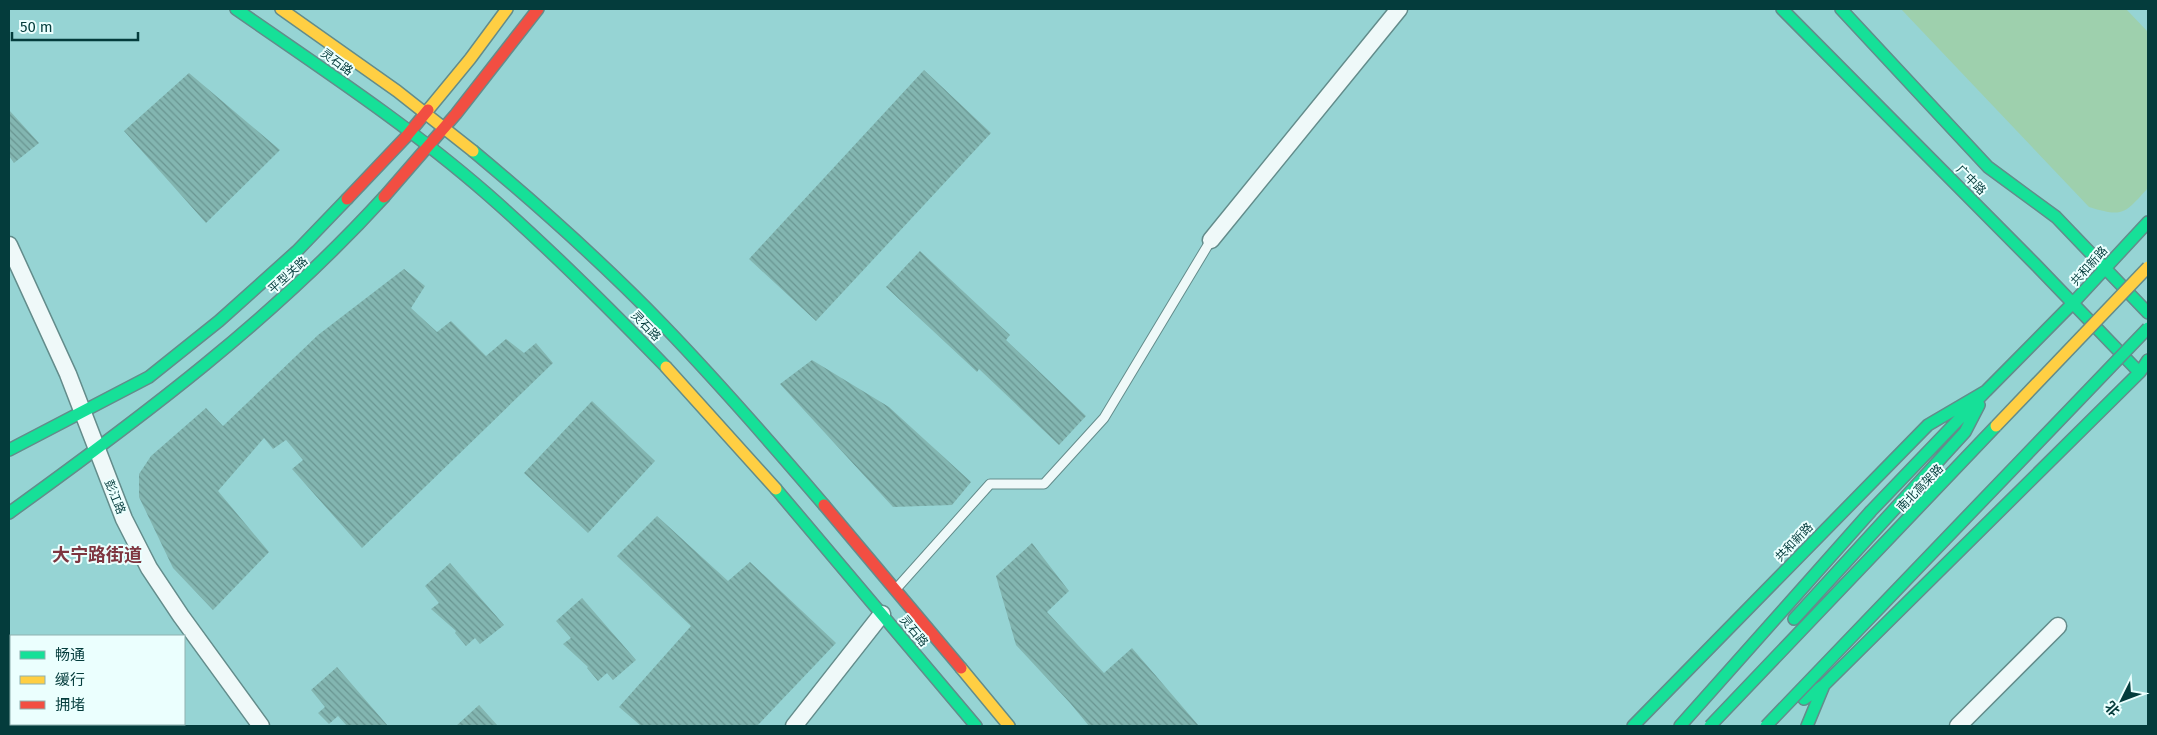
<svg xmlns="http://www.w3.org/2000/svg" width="2157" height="735" font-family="'Fira Sans','Noto Sans SC',sans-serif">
<defs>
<pattern id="building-back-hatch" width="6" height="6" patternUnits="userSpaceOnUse" patternTransform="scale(1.25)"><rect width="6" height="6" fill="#83b6b1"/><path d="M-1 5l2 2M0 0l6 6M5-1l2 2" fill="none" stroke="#699591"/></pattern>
</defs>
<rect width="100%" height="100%" fill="#96d4d4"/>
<path fill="#9ed0ad" d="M1901,9H2126L2148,32V188C2125,213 2124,218 2089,207Z"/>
<path fill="url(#building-back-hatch)" d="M924,70L991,133L816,321L749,259Z
M189,73L280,150L206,223L124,131Z
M9,110L39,143L14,163L9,156Z
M920,251L1010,335L1006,340L1086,416L1059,445L979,369L977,372L886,287Z
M404,269L425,286L411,308L437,332L451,321L486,356L506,339L524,353L536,343L553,363L362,548L292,469L303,460L286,440L273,449L264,438L218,491L269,552L213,610L173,568L139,497V474L151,456L206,408L223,426L318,335Z
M812,360L889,407L971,482L952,505L893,507L780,384Z
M592,401L655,461L588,533L524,473Z
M657,516L728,581L750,562L836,643L757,726H641L619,707L691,626L617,556Z
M1032,543L1069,591L1047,612L1104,673L1132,648L1199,726H1089L1070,703L1016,645L996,576Z
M450,563L504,625L480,644L475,638L466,646L455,633L456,631L431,609L439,603L425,586Z
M582,598L636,660L613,680L607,673L598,681L587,668L588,667L563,644L571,638L556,621Z
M337,667L388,726H347L338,716L329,724L318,713L325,707L311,690Z
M479,705L498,726H456Z"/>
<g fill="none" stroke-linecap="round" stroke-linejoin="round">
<defs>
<path id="lane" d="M896,589L990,484H1044L1104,418L1211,240"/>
<path id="street" d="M1211,240L1399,9
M9,245L68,374L124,519L149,568L181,616L261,726
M794,726L882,614
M1958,726L2058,626"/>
<path id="fast" d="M236,9C321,68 408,125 486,193C549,248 608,307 666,367
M1782,9L2035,264L2138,371
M1841,9L1988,167L2056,217L2148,313
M473,151C539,206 603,263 663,325C719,383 772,444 824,505
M9,450L149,377L219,321L297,251L347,199
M776,489L976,726
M9,513C142,417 273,319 384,197
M1794,619L1965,432L1979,405
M1804,699L1824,685L2140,372L2148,360
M1633,726L1928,425L1986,391L2073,303L2148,222
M1680,726L1871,511L1986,391
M1807,726L1824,685"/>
<path id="slow" d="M281,9L397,91L473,151
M428,110L470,59L507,9
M666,367L776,489
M961,668L1009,726"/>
<path id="jam" d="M384,197L456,114L538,9
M347,199L405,138L428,110
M824,505L961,668"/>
</defs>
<use href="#lane" stroke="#638c8b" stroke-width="11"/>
<use href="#street" stroke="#638c8b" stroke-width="19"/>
<use href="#fast" stroke="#638c8b" stroke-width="14"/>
<use href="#slow" stroke="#638c8b" stroke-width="14"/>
<use href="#jam" stroke="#638c8b" stroke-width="14"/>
<use href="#lane" stroke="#eff9f9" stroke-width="9"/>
<use href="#street" stroke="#eff9f9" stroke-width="16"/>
<use href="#fast" stroke="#16e098" stroke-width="11"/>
<use href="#slow" stroke="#ffcf43" stroke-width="11"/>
<use href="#jam" stroke="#f24e42" stroke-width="11"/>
<defs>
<path id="fast-bridge" d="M1710,726L1996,426
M1766,726L2148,328"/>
<path id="slow-bridge" d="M1996,426L2148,267"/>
</defs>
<use href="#fast-bridge" stroke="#638c8b" stroke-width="14" stroke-linecap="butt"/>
<use href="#slow-bridge" stroke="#638c8b" stroke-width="14" stroke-linecap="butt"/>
<use href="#fast-bridge" stroke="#16e098" stroke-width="11"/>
<use href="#slow-bridge" stroke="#ffcf43" stroke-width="11"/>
</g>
<g text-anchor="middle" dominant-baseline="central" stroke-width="4" stroke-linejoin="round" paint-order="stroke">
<g font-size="12" fill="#043c3c" stroke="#ebfffe">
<text transform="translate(337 62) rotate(36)">灵石路</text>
<text transform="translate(1971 180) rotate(45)">广中路</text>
<text transform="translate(2089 266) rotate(-48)">共和新路</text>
<text transform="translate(288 275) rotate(-42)">平型关路</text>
<text transform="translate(646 326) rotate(46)">灵石路</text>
<text transform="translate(1920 488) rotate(-46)">南北高架路</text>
<text transform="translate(115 497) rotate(68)">彭江路</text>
<text transform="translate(1794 542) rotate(-46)">共和新路</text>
<text transform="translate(914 631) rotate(50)">灵石路</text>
</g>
<g font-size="18" font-weight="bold" fill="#7e3640" stroke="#ebfffe">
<text x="97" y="555">大宁路街道</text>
</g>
</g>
<rect width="2157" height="735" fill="none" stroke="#043c3c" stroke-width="20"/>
<rect x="10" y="635" width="175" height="90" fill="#ebfffe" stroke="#8fb1b0"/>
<rect x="20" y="651" width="25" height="8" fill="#16e098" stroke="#8fb1b0"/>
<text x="55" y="660" font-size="15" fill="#043c3c">畅通</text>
<rect x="20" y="676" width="25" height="8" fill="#ffcf43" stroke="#8fb1b0"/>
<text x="55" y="685" font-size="15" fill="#043c3c">缓行</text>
<rect x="20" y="701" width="25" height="8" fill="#f24e42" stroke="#8fb1b0"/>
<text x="55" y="710" font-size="15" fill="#043c3c">拥堵</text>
<g transform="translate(2122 700) rotate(228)" stroke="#ebfffe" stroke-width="4" paint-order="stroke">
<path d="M0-4L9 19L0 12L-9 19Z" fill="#043c3c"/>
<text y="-8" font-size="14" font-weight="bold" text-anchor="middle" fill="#043c3c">北</text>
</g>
<path d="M12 32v8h126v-8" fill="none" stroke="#043c3c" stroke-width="2.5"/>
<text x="20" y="32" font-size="15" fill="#043c3c" stroke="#ebfffe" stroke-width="4" paint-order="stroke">50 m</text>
</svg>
